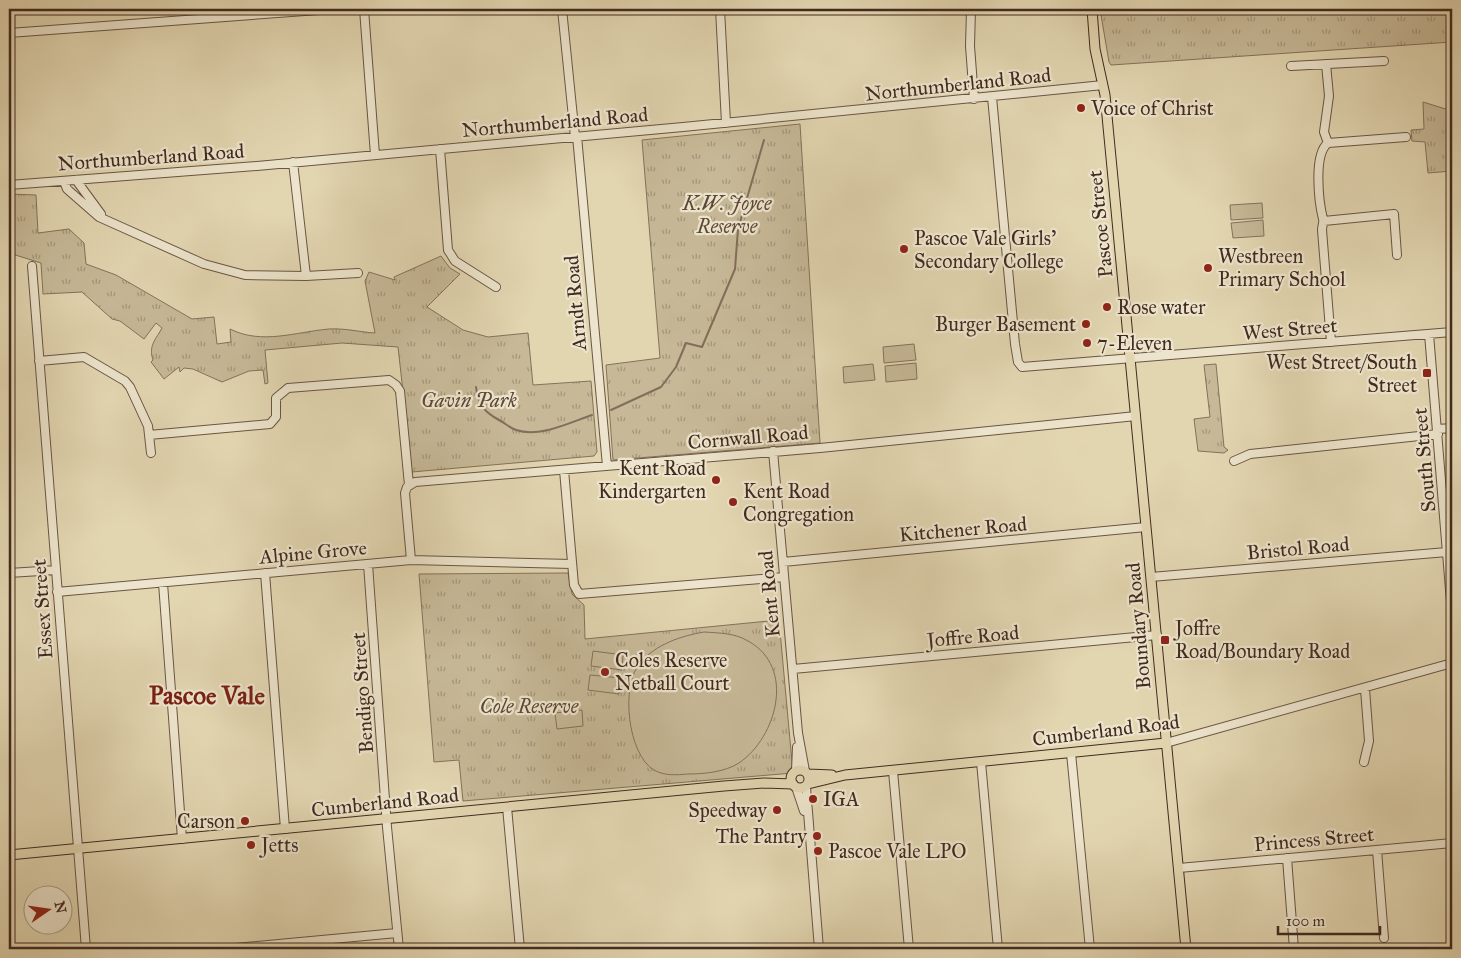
<svg xmlns="http://www.w3.org/2000/svg" width="1461" height="958" font-family="'IM FELL Great Primer',serif">
<defs>
<pattern id="grass-tufts" width="24" height="20" patternUnits="userSpaceOnUse" patternTransform="scale(1.25)"><rect width="24" height="20" fill="#c7b998"/><path d="M3 7l-1-3M5 7V3M7 7l1-3M15 17l-1-3M17 17v-4M19 17l1-3" fill="none" stroke="#a3977c"/></pattern>
</defs>
<rect width="100%" height="100%" fill="#e2d6b1"/>
<filter id="stains"><feTurbulence type="fractalNoise" baseFrequency=".004" numOctaves="4"/><feColorMatrix values="0 0 0 0 .2 0 0 0 0 .09 0 0 0 0 .02 0 0 0 .5 -.17"/></filter>
<radialGradient id="worn" r=".72"><stop offset=".6" stop-color="#630" stop-opacity="0"/><stop offset="1" stop-color="#630" stop-opacity=".3"/></radialGradient>
<path fill="url(#grass-tufts)" stroke="#84725c" d="M1100,9H1452V42L1111,65L1109,62Z
M1423,102L1452,111V171L1428,173L1425,142L1412,141L1411,130L1424,129Z
M800,124L820,443L613,460L606,365L660,358L642,140Z
M9,194L36,195L38,233L69,229L84,243L86,264L116,275L192,319L214,317L217,344L231,342L230,329C262,345 295,332 329,329C344,328 360,332 375,333L365,281L369,272L395,280L394,277L441,256L450,268L460,274L427,307L463,330L488,337L528,333L533,385L591,381L597,452L594,456L412,472L398,347L342,343L265,350L268,383L265,384L263,370L249,371L222,382L193,369L184,368L180,372L179,367L164,379L151,362L153,360C148,346 156,339 162,328L156,323L144,339L120,321L112,319L82,292L43,294L41,263L9,253Z
M1216,364L1224,447L1228,450L1224,453L1198,451L1194,419L1210,417L1204,365Z
M568,573L572,594L584,605L585,639L779,620L793,773L463,801L459,760L434,762L419,574Z"/>
<path fill="#c7b998" stroke="#84725c" d="M1262,203L1263,218L1231,220L1230,205Z
M1263,220L1264,236L1233,238L1231,223Z
M914,344L916,360L884,363L883,347Z
M916,363L917,379L886,382L885,366Z
M873,364L875,380L844,383L843,367Z
M704,632C719,633 735,633 748,641C796,667 777,737 739,763C725,772 704,774 688,774C677,775 664,776 654,770C628,755 620,686 640,663C656,644 681,636 704,632Z
M593,651L623,655L622,670L591,666Z
M590,675L621,678L619,694L588,690Z
M582,710L583,726L557,729L555,713Z"/>
<g fill="none" stroke-linecap="round" stroke-linejoin="round">
<path stroke="#826e5a" stroke-width="2" d="M476,387C478,404 484,412 499,420C505,423 510,428 516,430C540,438 571,422 592,415
M611,410L661,387L676,367L686,343L702,347L735,269L738,229L764,140"/>
<defs>
<path id="minor" d="M364,9L375,155
M562,9L575,137
M720,9L726,123
M971,9L970,46L974,99
M9,33L332,9
M1326,64L1329,96L1324,132L1328,143C1313,154 1319,203 1323,219C1324,222 1322,226 1322,230L1331,342
M1291,66L1384,61
M992,97L1015,344L1018,362L1022,367L1452,332
M577,136L607,466
M1328,143L1406,137
M440,149L448,250L455,261L496,287
M293,162L306,276
M76,180L101,214
M64,181L67,189L99,217L204,264L245,275L306,276L358,273
M9,185L257,166L683,127L1103,85
M1324,221L1394,214L1397,255
M32,266L86,949
M1429,334L1452,614
M39,361L84,357L125,381L130,387L148,426L151,453
M1438,429L1452,428
M149,435L270,424L276,417V398L288,388L389,380L396,385L400,391L409,485
M773,451L798,733L805,771
M1234,461L1250,454L1438,434
M564,470L574,585L579,594L784,577
M411,560L405,493L407,487L415,482L820,448L1136,416
M783,562L1146,527
M368,564L387,827L399,949
M9,573L56,570
M265,573L285,829
M1151,577L1447,552
M163,583L182,839
M57,592L411,560L572,564
M793,669L1157,635
M1166,743L1452,663
M1071,753L1090,949
M981,762L998,949
M1364,762L1369,741L1365,689
M796,771L797,747
M893,771L909,949
M796,787L804,811
M806,787L819,949
M507,807L520,949
M1377,850L1384,938
M1287,858L1294,949
M1179,868L1452,843
M225,949L397,933"/>
<path id="major" d="M1092,9L1095,49L1105,95L1116,210L1186,949
M791 779a9 9 0 1 1 18 0a9 9 0 1 1-18 0Z
M808,774L832,775
M808,784L845,775L1166,743
M9,855L724,786L764,783L793,784"/>
</defs>
<use href="#minor" stroke="#6a5544" stroke-width="10"/>
<use href="#major" stroke="#422a20" stroke-width="11"/>
<use href="#minor" stroke="#ece4cc" stroke-width="8"/>
<use href="#major" stroke="#e2d6b1" stroke-width="9"/>
</g>
<g fill="#8f2418" stroke="#ece4cc" stroke-width="2">
<circle cx="1081" cy="108" r="5"/>
<circle cx="904" cy="249" r="5"/>
<circle cx="1208" cy="268" r="5"/>
<circle cx="1107" cy="307" r="5"/>
<circle cx="1086" cy="324" r="5"/>
<circle cx="1087" cy="343" r="5"/>
<rect x="1422" y="368" width="10" height="10" rx="2.5"/>
<circle cx="716" cy="480" r="5"/>
<circle cx="733" cy="502" r="5"/>
<rect x="1160" y="635" width="10" height="10" rx="2.5"/>
<circle cx="605" cy="672" r="5"/>
<circle cx="813" cy="799" r="5"/>
<circle cx="777" cy="810" r="5"/>
<circle cx="245" cy="821" r="5"/>
<circle cx="817" cy="836" r="5"/>
<circle cx="251" cy="845" r="5"/>
<circle cx="818" cy="851" r="5"/>
</g>
<g text-anchor="middle" dominant-baseline="central" stroke-width="4.5" stroke-linejoin="round" paint-order="stroke">
<g font-size="20" fill="#422a20" stroke="#ece4cc">
<text transform="translate(958 84) rotate(-6)">Northumberland Road</text>
<text transform="translate(555 122) rotate(-5)">Northumberland Road</text>
<text transform="translate(151 157) rotate(-4)">Northumberland Road</text>
<text transform="translate(1100 224) rotate(-96)">Pascoe Street</text>
<text transform="translate(575 303) rotate(-95)">Arndt Road</text>
<text transform="translate(1290 329) rotate(-5)">West Street</text>
<text transform="translate(748 437) rotate(-5)">Cornwall Road</text>
<text transform="translate(1424 460) rotate(-95)">South Street</text>
<text transform="translate(963 529) rotate(-5)">Kitchener Road</text>
<text transform="translate(1298 548) rotate(-5)">Bristol Road</text>
<text transform="translate(313 552) rotate(-5)">Alpine Grove</text>
<text transform="translate(769 594) rotate(-95)">Kent Road</text>
<text transform="translate(42 609) rotate(-94)">Essex Street</text>
<text transform="translate(1138 626) rotate(-95)">Boundary Road</text>
<text transform="translate(973 636) rotate(-5)">Joffre Road</text>
<text transform="translate(362 693) rotate(-94)">Bendigo Street</text>
<text transform="translate(1106 730) rotate(-7)">Cumberland Road</text>
<text transform="translate(385 802) rotate(-6)">Cumberland Road</text>
<text transform="translate(1314 839) rotate(-5)">Princess Street</text>
</g>
<g font-size="20" fill="#422a20" stroke="#ece4cc" text-anchor="start">
<text x="1091" y="108">Voice of Christ</text>
<text x="914" y="238">Pascoe Vale Girls'<tspan x="914" dy="23">Secondary College</tspan></text>
<text x="1218" y="256">Westbreen<tspan x="1218" dy="23">Primary School</tspan></text>
<text x="1117" y="307">Rose water</text>
<text x="1076" y="324" text-anchor="end">Burger Basement</text>
<text x="1097" y="343">7-Eleven</text>
<text x="1417" y="362" text-anchor="end">West Street/South<tspan x="1417" dy="23">Street</tspan></text>
<text x="706" y="468" text-anchor="end">Kent Road<tspan x="706" dy="23">Kindergarten</tspan></text>
<text x="743" y="491">Kent Road<tspan x="743" dy="23">Congregation</tspan></text>
<text x="1175" y="628">Joffre<tspan x="1175" dy="23">Road/Boundary Road</tspan></text>
<text x="615" y="660">Coles Reserve<tspan x="615" dy="23">Netball Court</tspan></text>
<text x="823" y="799">IGA</text>
<text x="767" y="810" text-anchor="end">Speedway</text>
<text x="235" y="821" text-anchor="end">Carson</text>
<text x="807" y="836" text-anchor="end">The Pantry</text>
<text x="261" y="845">Jetts</text>
<text x="828" y="851">Pascoe Vale LPO</text>
</g>
<g font-size="20" font-style="italic" fill="#5d4738" stroke="#ece4cc">
<text x="727" y="203">K.W. Joyce<tspan x="727" dy="23">Reserve</tspan></text>
<text x="469" y="400">Gavin Park</text>
<text x="529" y="706">Cole Reserve</text>
</g>
<g font-size="25" font-weight="bold" fill="#7a1f14" stroke="#ece4cc">
<text x="207" y="695">Pascoe Vale</text>
</g>
</g>
<rect width="1461" height="958" fill="none" stroke="#e2d6b1" stroke-width="30"/>
<rect x="10" y="10" width="1441" height="938" fill="none" stroke="#422a20" stroke-width="2.5"/>
<rect x="15" y="15" width="1431" height="928" fill="none" stroke="#422a20"/>
<g transform="translate(48 910) rotate(77)"><circle r="24" fill="#ece4cc" stroke="#a89a87"/>
<path d="M0-4L9 19L0 12L-9 19Z" fill="#8f2418"/>
<text y="-8" font-size="14" font-weight="bold" text-anchor="middle" fill="#422a20">N</text>
</g>
<path d="M1278 926v8h102v-8" fill="none" stroke="#422a20" stroke-width="2.5"/>
<text x="1286" y="926" font-size="15" fill="#422a20" stroke="#ece4cc" stroke-width="4" paint-order="stroke">100 m</text>
<rect width="100%" height="100%" filter="url(#stains)"/>
<rect width="100%" height="100%" fill="url(#worn)"/>
</svg>
